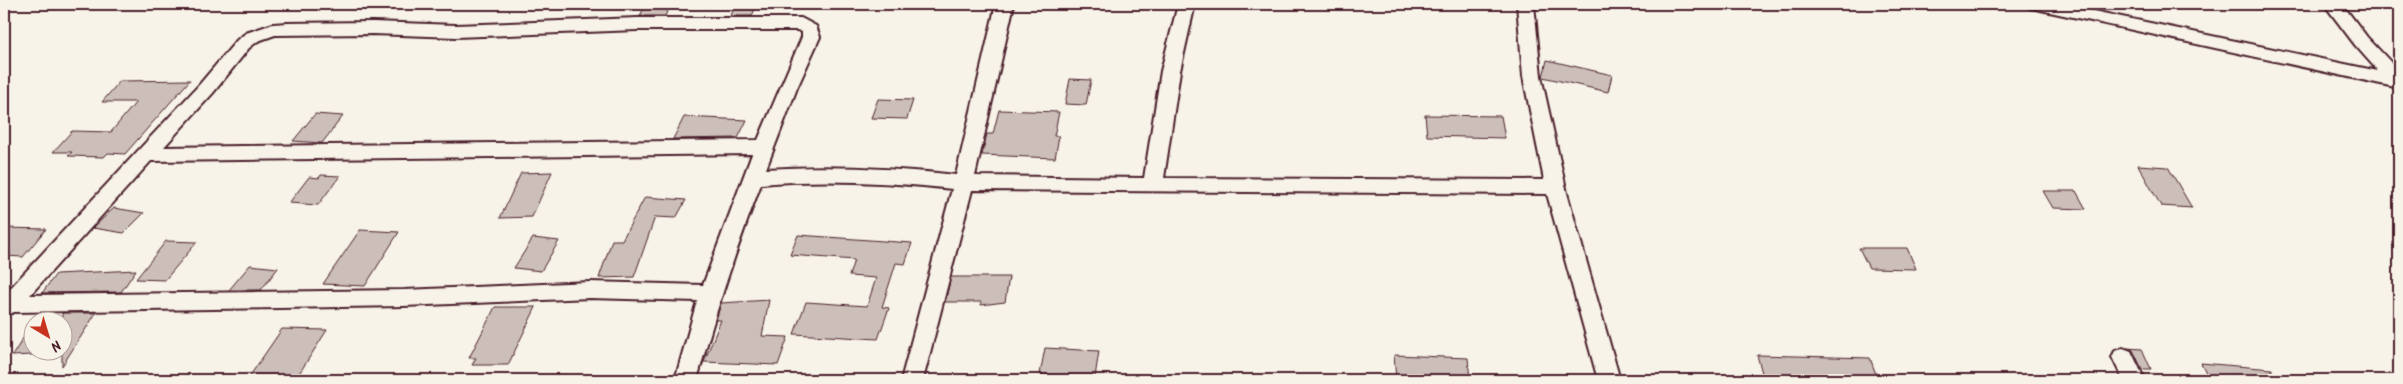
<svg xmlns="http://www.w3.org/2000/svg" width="2403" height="384" font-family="Kalam,sans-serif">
<rect width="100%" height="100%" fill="#f7f3e8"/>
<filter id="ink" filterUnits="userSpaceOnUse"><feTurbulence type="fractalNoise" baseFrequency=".02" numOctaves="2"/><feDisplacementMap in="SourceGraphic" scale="10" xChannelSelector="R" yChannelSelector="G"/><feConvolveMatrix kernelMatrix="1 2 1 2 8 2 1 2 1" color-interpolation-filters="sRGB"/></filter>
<g filter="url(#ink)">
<path fill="#ccbfb9" stroke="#4a1f2b" d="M646,4H671L665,16H640Z
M735,4H757L752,16H731Z
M1547,60L1612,75L1608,92L1543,77Z
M1070,79L1091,80L1086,105L1065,104Z
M190,80L125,154L108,153L104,157L68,156L72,152H53L72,131L111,132L136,102H102L120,81Z
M878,99L913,100L907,119L871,118Z
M999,110L1059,112L1054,136H1059L1055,158L982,155L987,134H993Z
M315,114L343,116L322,143L293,141Z
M1425,115L1501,116L1505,138L1427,136Z
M684,117L747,120L738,138L673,139Z
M2138,165L2168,167L2192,208L2161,206Z
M552,172L532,217L500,218L521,173Z
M321,175L340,176L318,205L289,203L309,177L319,178Z
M2043,191H2076L2086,209L2053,208Z
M645,197L686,200L676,218L655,217L634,277L599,278L612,240H622Z
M114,208L144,213L124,233L93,228Z
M4,228L46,229L23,257L4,256Z
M360,230L399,232L365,286L323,284Z
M798,235L912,243L905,264L896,263L882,307L889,308L878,339L794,334L806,302L867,306L876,278L849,276L854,260L790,255Z
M533,238L559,241L541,271L514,268Z
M166,241L197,242L165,280L136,279Z
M1859,248H1907L1916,269L1869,268Z
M250,265L278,268L261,290H229Z
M136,270L121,292L42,293L56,274Z
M951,277H1009L1005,302L981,305V302H945Z
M769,300L762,336L788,337L778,365L704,362L721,320H716L721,303Z
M495,307H536L508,365H472L476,358H469Z
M62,313H96L62,366Z
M32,324V355L12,356Z
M282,329L327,330L295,380H247Z
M1045,348L1099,351L1095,377L1040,374Z
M2127,348L2142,349L2151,369H2142L2133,350Z
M1394,355L1468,358L1470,380H1396Z
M1757,355L1870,358L1878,380H1764Z
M2201,363L2272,369V380H2210Z"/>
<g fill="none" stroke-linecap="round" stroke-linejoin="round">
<defs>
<path id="minor" d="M996,4H1014L975,176L1144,178L1161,71L1178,4H1195L1180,71L1164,178L1544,180L1523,76L1517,4H1534L1541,76L1567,193L1620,380H1598L1547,194L972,190L923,380H901L952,189C888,182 825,179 761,184C736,249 715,313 697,380H675L697,301L590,298L404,306L14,312L4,317V295L199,85L237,40L246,33L273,24L287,23L373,22L456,25L637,18H801L816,26L820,37L797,88L766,169C830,165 892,168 956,175ZM637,30H797L802,32V37L758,140L164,147L213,93L249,48L258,41L275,35L373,34L456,37ZM752,154L703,285L590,282L404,290L30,295L151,161Z
M2027,4H2060L2378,71L2355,45L2324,4H2342L2367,37L2399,71V88L2036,9L2030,8Z
M2123,348L2131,351L2145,380H2123L2112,357L2115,351Z"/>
</defs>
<use href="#minor" stroke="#4a1f2b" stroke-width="4"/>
<use href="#minor" fill="#f7f3e8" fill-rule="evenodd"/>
</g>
</g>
<rect width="2403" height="384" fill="none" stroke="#f7f3e8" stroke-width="20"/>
<rect x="10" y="10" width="2383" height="364" fill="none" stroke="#4a1f2b" stroke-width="2" filter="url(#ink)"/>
<g transform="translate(48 336) rotate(142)"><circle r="24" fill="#f7f3e8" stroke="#b29e9c"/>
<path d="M0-4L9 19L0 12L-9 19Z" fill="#c8321e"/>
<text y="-8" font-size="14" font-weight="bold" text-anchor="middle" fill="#4a1f2b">N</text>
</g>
</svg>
